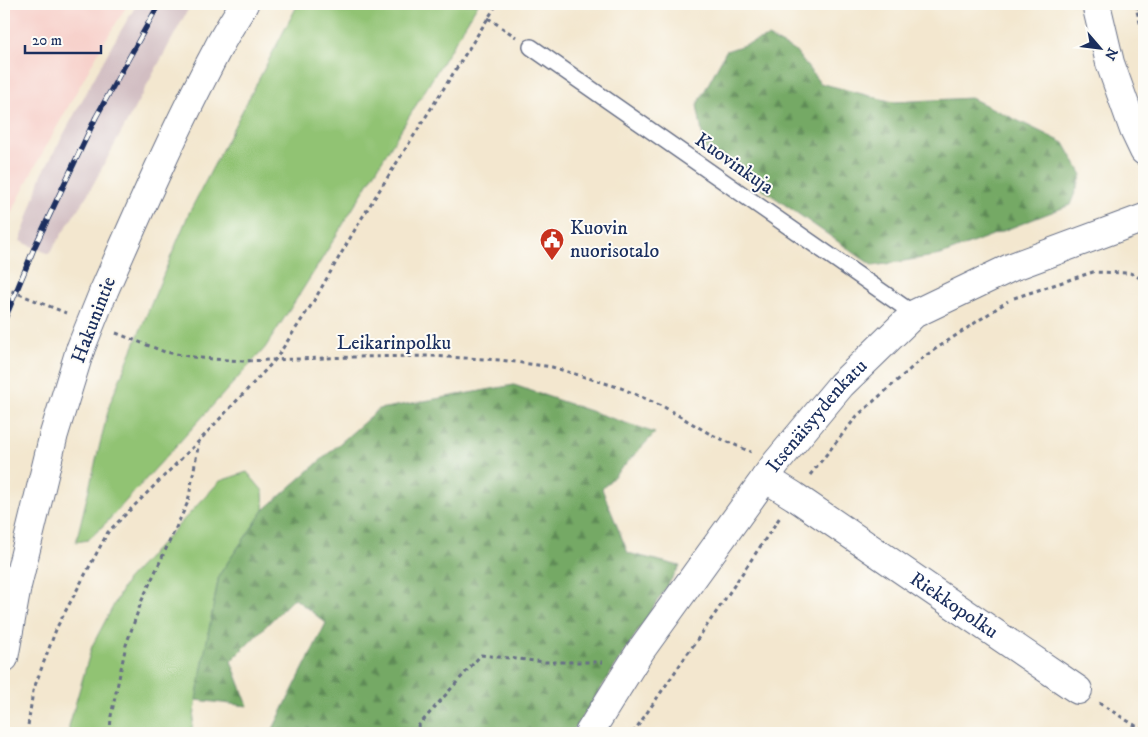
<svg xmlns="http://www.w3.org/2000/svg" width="1148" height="737" font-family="'IM FELL DW Pica',serif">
<defs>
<pattern id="forest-firs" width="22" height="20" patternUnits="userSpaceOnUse" patternTransform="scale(1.25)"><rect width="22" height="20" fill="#74a965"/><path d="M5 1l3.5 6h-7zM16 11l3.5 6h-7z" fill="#5e8a56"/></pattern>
</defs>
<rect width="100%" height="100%" fill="#fdfcf7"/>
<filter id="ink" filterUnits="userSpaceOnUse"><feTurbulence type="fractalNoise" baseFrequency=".02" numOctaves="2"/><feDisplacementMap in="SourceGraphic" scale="10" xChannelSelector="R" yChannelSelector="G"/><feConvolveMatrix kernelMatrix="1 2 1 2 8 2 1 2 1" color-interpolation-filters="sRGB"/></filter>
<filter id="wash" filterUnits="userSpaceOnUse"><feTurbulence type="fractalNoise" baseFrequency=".0096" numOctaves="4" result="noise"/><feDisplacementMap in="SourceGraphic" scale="20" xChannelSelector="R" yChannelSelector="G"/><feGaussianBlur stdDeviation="1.12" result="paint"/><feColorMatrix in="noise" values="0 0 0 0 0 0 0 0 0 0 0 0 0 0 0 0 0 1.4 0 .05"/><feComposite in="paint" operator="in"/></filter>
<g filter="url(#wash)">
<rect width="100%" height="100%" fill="#f3e7cf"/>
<path fill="#f7d0ca" d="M4,4H128L103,44L33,170L4,228Z"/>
<path fill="#d2bec2" d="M137,4H191L89,192L49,254L20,241L42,174L111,47Z"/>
<path fill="#91c373" stroke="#567968" d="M298,4H478L317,267L265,348L105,524L88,540L76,542L110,403L189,213Z
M247,472L263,491L264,510L219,575L191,733H69V726L92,646L127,580L220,481Z"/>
<path fill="url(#forest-firs)" stroke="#486c62" d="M768,37L795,51L820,83L893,102L971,98L1064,143L1082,175L1070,205L941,255L873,266L705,149L697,105L726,51Z
M514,385L655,433L602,489L628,553L680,566L572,733H271L326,623L294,598L231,661L248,706L196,700L219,575L264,510L379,409Z"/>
</g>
<g filter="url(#ink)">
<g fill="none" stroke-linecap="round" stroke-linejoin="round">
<defs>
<path id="lane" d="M531,47L914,314"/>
<g id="street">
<path id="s1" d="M765,478L794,496L1078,690"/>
<path id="s2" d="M589,733L641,650L776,463L841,385L914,314L1012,267L1144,218"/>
</g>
<path id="secondary" d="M1096,4L1110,63L1134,130L1144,151"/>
<path id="highway" d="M103,293C139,211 175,129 217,50C225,34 235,19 244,4
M4,658L17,586L54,434L80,350"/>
</defs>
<use href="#lane" stroke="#676f86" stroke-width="18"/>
<use href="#street" stroke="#676f86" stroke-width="30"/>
<use href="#secondary" stroke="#676f86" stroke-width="30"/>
<use href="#highway" stroke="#676f86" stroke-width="30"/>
<path stroke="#676f86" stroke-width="3" stroke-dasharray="4 4" stroke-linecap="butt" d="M1135,4L1144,37
M1136,7L1144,10
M488,18L516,37
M4,288L66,313
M1014,298L1093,272L1130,273L1144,280
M116,333L165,352L199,358L243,361L352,357L431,356L500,360L552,367L621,388L664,407L710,434L751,452
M810,475L857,416L925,356L1008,301
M1099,703L1144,731
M27,733L33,691L57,627L108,532L199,441L275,360L312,304L360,221L497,4
M110,733L111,716L126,645L142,600L188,502L199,442
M412,733L481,655L545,662H603
M633,733L719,608L780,517"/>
<use href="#lane" stroke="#fff" stroke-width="15"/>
<use href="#street" stroke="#fff" stroke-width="28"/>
<use href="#secondary" stroke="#fff" stroke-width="28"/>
<use href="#highway" stroke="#fff" stroke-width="28"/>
<defs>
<path id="rail" d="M4,321L35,246L96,117L159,4"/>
</defs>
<use href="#rail" stroke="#1b2f5e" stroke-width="5.5"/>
<use href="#rail" stroke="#fdfcf7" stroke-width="4" stroke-dasharray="11" stroke-linecap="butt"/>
<defs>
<path id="highway-bridge" d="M80,350L103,293"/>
</defs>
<use href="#highway-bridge" stroke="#676f86" stroke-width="30" stroke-linecap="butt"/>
<use href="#highway-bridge" stroke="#fff" stroke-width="28"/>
</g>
</g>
<defs>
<symbol id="civic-pin" viewBox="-11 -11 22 30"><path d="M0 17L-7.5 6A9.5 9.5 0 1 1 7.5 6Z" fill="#c8321e" stroke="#fdfcf7"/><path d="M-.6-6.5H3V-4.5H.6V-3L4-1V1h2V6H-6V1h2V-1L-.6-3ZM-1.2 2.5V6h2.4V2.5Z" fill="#fff"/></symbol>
</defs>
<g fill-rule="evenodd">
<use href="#civic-pin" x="538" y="226" width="28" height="38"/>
</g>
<g text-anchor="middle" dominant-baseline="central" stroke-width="4" stroke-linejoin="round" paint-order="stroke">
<g font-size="20" fill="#1b2f5e" stroke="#fdfcf7">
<text transform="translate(734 164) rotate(35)">Kuovinkuja</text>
<text transform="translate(94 320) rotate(-69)">Hakunintie</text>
<text x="394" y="343">Leikarinpolku</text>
<text stroke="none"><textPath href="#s2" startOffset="391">Itsenäisyydenkatu</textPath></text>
<text stroke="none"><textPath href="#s1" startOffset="228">Riekkopolku</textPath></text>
</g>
<g font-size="20" fill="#1b2f5e" stroke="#fdfcf7" text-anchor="start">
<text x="570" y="228">Kuovin<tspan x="570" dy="23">nuorisotalo</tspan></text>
</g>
</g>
<rect width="1148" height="737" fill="none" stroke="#fdfcf7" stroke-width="20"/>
<g transform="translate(1100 48) rotate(118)" stroke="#fdfcf7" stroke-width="4" paint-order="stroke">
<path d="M0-4L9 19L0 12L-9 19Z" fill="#1b2f5e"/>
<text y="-8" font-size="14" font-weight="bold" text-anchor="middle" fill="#1b2f5e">N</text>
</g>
<path d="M25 45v8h76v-8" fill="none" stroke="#1b2f5e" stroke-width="2.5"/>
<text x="32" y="45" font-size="15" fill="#1b2f5e" stroke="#fdfcf7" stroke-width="4" paint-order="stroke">20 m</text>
</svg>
